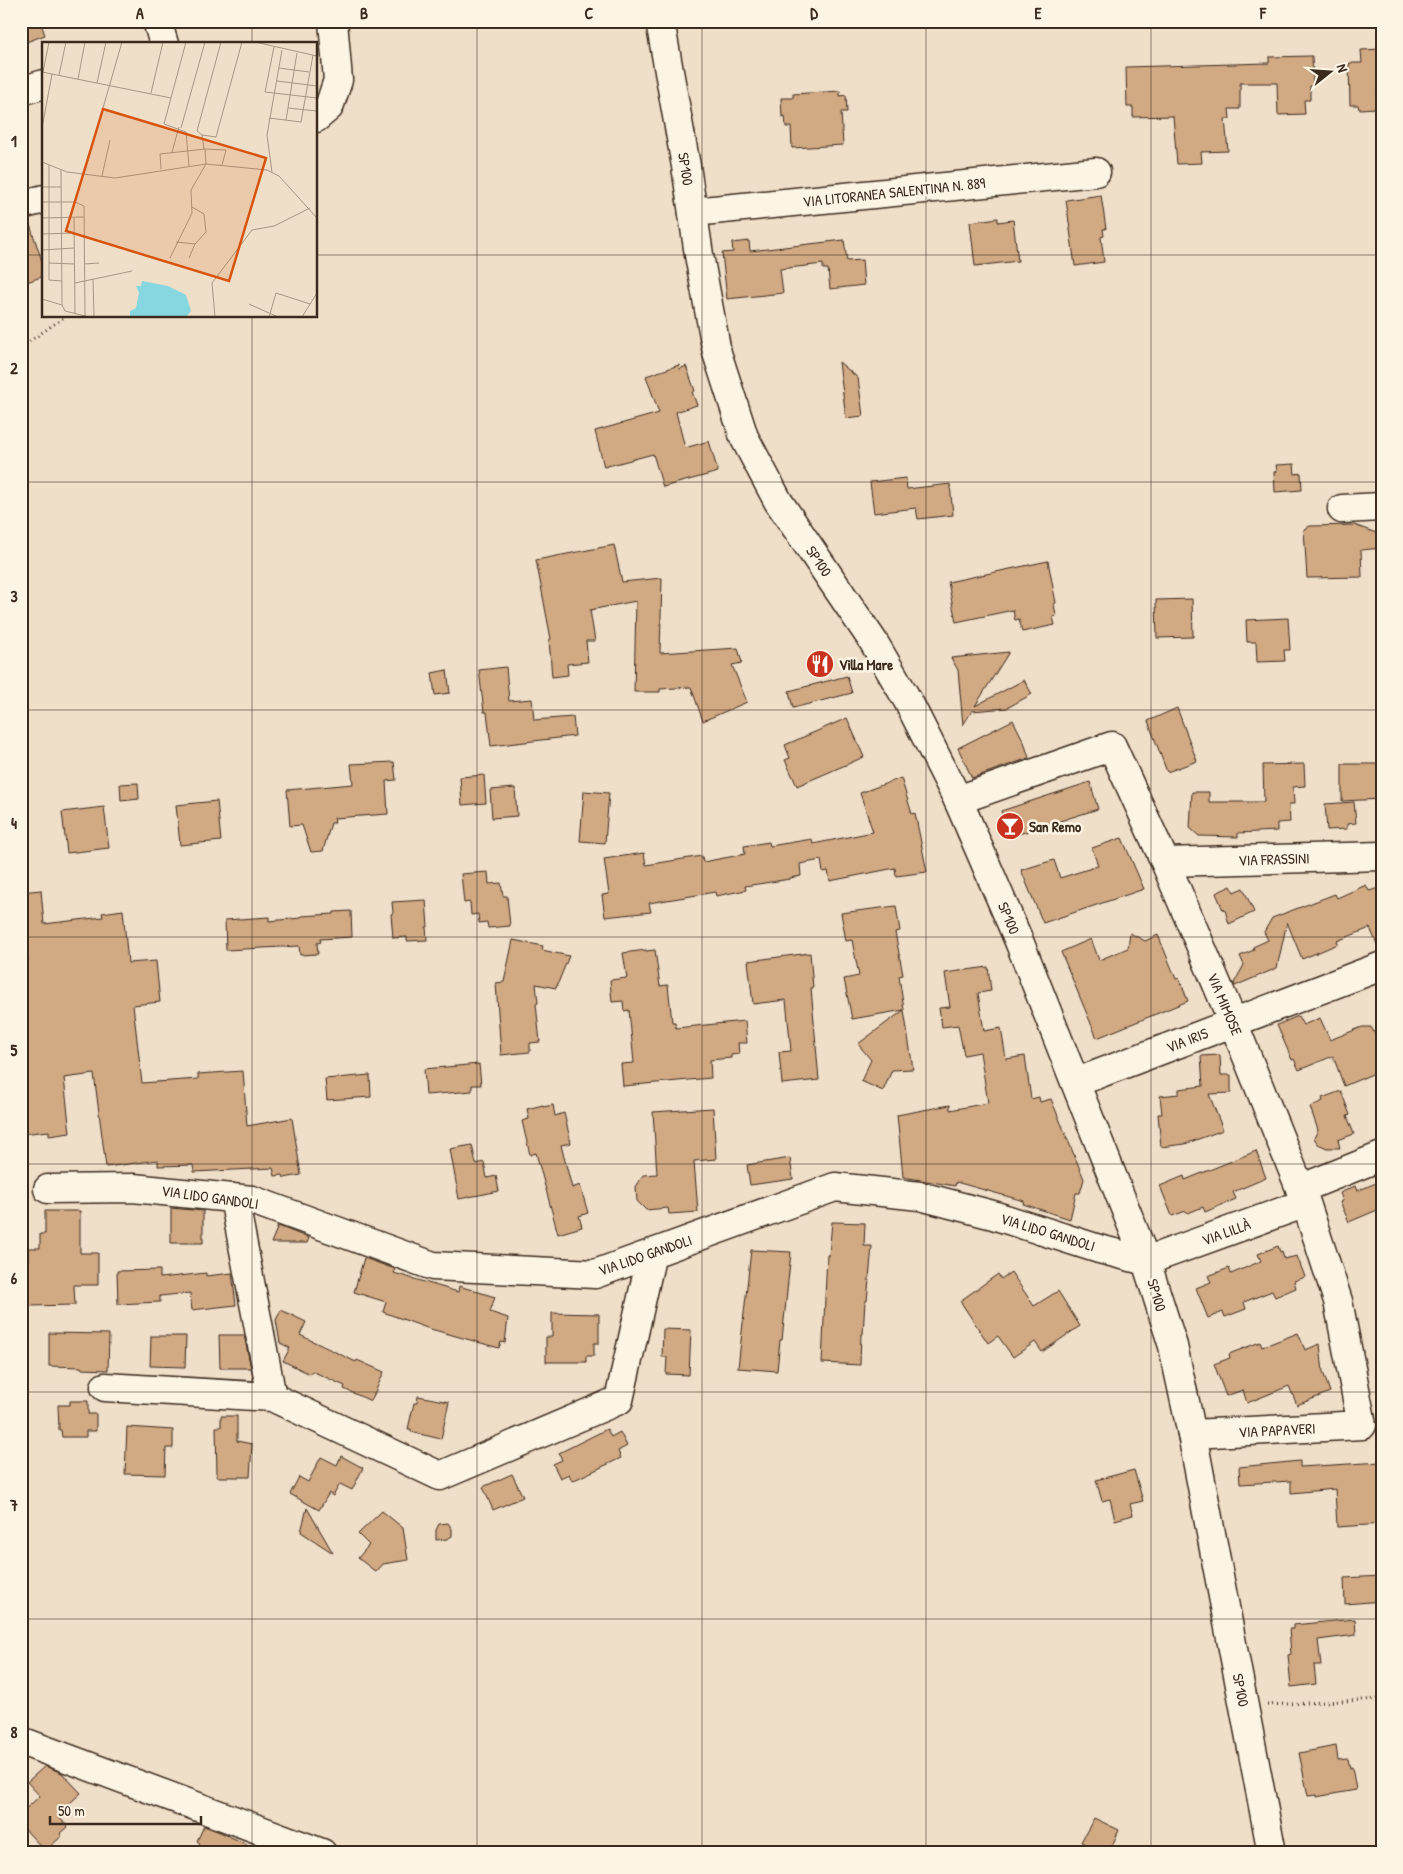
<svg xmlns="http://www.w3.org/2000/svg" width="1403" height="1874" font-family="'Patrick Hand',sans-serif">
<rect width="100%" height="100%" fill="#efdec8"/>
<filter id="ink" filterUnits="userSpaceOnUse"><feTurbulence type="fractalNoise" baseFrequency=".02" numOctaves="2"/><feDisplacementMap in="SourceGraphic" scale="10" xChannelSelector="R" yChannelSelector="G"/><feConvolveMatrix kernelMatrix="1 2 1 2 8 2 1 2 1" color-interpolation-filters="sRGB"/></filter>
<g filter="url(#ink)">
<path fill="#d1a983" stroke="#3b2a1e" d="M21,21H40L45,35L21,44Z
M1382,49V77H1380V92H1377V108L1359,109L1358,105H1350L1349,63H1362L1361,50Z
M1312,56L1313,86H1310V100H1304L1305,114L1278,115L1277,83H1240V109H1229L1230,119H1225L1228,151L1201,152L1202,163L1177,164L1173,116L1133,117V107H1127L1126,67L1269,63V57Z
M840,91V96L846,95L847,112H841L843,145L792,148L791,127H786L785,116L782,117L781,98H793V94Z
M1101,195L1106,229H1103L1104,236L1101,237L1104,262L1075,266L1066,200Z
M998,218V222L1013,220L1018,261L975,266L970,222Z
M28,219L44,267V276L21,284V220Z
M844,240L847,261L862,260L864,285L830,289L828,269H823V264L780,269L783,293L727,299L722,253L733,252L732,243L749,241L750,251Z
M839,362L858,378L863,416L846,418Z
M679,365L680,369L686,366L695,391L692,392L697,405L676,412L685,448L709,441L718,472L663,487L653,454L604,467L595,431L659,413L646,376Z
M1294,464L1295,474L1301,473L1302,490L1275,492L1274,472L1277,471L1276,465Z
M906,478L907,489L950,484L953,515L918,519L916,508L874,513L870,482Z
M1354,525L1382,535V548L1361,550L1362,577L1307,578L1304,529L1310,526Z
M614,545L622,582L662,578L660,653L738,648L742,663L732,665L747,702L703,721L691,687L660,689V692H634L636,601L590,610L595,641H586L588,662L567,664L568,675L552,677L549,640L551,639L536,560Z
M1048,561L1056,603L1054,604L1056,616L1053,617L1055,625L1022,632L1019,619L1015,620L1013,610L956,622L948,582Z
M1192,599L1193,637L1157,638L1156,600Z
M1288,618L1290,650H1284L1285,661L1257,662L1256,642H1247L1246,620Z
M1009,652L975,706L1024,680L1032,694L1007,708L972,711L963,725L958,670L951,658Z
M506,667L509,701L532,699L534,720L573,717L575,736L491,746L487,712H484L479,670Z
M447,670L450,693L435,695L432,673Z
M847,676L852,693L793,708L789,691Z
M1177,708L1197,761L1167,772L1148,721Z
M847,718L864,757L797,786L785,760L790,758L785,745Z
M1013,720L1024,742L1029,758L972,778L958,748Z
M394,762L396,780L386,781L388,814L334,818L335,823H331L323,851L311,852L302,825L290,826L287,790L353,784L351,764Z
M1304,764L1305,786L1293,787L1294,804H1289L1290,822L1277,823V831L1238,833V837L1199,836L1190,828L1192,792H1209V802H1264L1263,765Z
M1342,764H1379L1381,799L1342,801Z
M484,775L486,803L462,805L460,777Z
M901,778L912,814L915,813L927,872L896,876L895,868L830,881L828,871L823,872L821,860L800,864L801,876L790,878V879L745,886L746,890L716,896L715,892L649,903L651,912L605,917L602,895L609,894L604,859L644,853L646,865L702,856L703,862L745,854L744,846L769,842L770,846L812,839L813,844L873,832L860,793Z
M1090,782L1098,809L1009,837L1001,811Z
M138,783L139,799L121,801L120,784Z
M515,788L517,816L492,818L490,790Z
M584,791L609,793L605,843L580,841Z
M217,801L221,841L180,845L176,805Z
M1354,802L1356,823L1347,824V829L1327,830L1325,804Z
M104,807L109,848L67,853L62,812Z
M1122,838L1144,889L1043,923L1021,870L1054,860L1060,878L1098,866L1092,848Z
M488,872L489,884L501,883L503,896H507L510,926L488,928L487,922L479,923L478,914L471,915L470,902L464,903L461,874Z
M1366,885L1369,891L1382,887V951H1380L1370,928L1337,941L1338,944L1302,959L1287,922L1277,968L1235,986L1234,983L1244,965L1240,956L1254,950L1253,947L1268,940L1264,932L1272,918L1335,894L1337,898Z
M1231,886L1234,892L1243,888L1254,912L1229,924L1225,910H1223L1216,893Z
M41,890L44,924L103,917L102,913L123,910L128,963L156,961L160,1002L133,1005L142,1083L198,1079V1074L243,1071L247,1126L292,1118L301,1175L284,1178L283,1175L275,1176L273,1168L194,1172L193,1165L158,1166V1160L106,1167L94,1074L64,1078L70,1133L49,1136V1131L21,1134V961L28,960L21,892Z
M426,900L428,927H426L427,940L407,941V937L393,938L391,914L393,913L392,902Z
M896,906L900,931L895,932L903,975L899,976L904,1010L852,1019L844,979L859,976L852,940L846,941L841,913Z
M351,911L352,937L320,939L321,942L317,943L318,954L300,955L299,946L226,950L225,920L269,917V921L301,918V916L334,914V912Z
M1130,933L1145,941L1158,935L1176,979L1179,978L1188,1001L1097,1038L1061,952L1091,939L1099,960L1128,948Z
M513,940L543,946L542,950L569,956L556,988L536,984L538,1003L536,1004L540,1042L530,1043V1052L501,1055L496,983L504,982Z
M646,950V951L655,950L660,986L668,985L672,1022H675L676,1028L745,1021L747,1043H738L739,1054L731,1055V1058L710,1060L711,1078L623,1086L621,1064L634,1063L629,1010L624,1011L623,1001L612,1002L610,980L627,978L623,953Z
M810,953L813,988H811L819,1080L782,1084L779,1052L791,1051L786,1000L753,1004L748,961Z
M988,967L991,991L978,993L984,1031L1001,1028L1006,1059L1025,1056L1031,1099L1039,1097L1040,1102L1051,1099L1084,1179L1080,1193H1076L1070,1219L1023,1204L1024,1201L956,1182L955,1186L903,1177L897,1115L950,1105V1110L988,1103L980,1052L964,1055L958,1025L942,1027L939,1008L950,1007L945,973Z
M904,1010L913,1069L892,1070L883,1091L861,1081L871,1060L858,1044Z
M1298,1016L1303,1025L1320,1018L1330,1040L1362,1027H1371L1376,1036L1382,1070L1344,1086L1333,1056L1299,1070L1294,1059L1292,1060L1277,1025Z
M1220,1055L1221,1075H1231V1093L1209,1094L1223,1130L1185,1144L1161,1147L1158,1114H1162L1160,1096L1179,1094V1089L1203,1086L1201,1056Z
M479,1064L481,1085H472V1091L426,1095L424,1069Z
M370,1075L371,1097L327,1100L325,1079Z
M1341,1091L1350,1115L1347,1116L1354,1134L1338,1140L1340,1148H1327L1318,1144L1314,1138L1318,1130L1310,1107L1323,1101L1322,1098Z
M543,1105V1107L553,1105L555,1116L564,1113L571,1143L561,1145L564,1157L572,1188L580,1185L588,1213L579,1216L582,1227L558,1234L536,1153L530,1155L522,1121L529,1119L527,1109Z
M713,1108L716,1159L694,1161L698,1212L669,1214L668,1208L646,1210L637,1201L636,1187L643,1175L657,1174L653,1112Z
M472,1145L476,1164L484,1162L487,1178L496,1176L499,1191L459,1199L450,1149Z
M1256,1151L1266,1178L1233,1192L1236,1199L1205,1212L1203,1207L1188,1213L1186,1211L1172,1216L1160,1186L1184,1176L1185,1180Z
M790,1158L793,1179L750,1185L747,1165Z
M1376,1183L1382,1198V1208L1349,1222L1340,1202L1343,1201L1340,1193L1355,1186L1357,1191Z
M171,1208L203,1211V1243H171Z
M45,1211H80V1253H98V1285H74L75,1305L28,1306V1248H40V1234H45Z
M832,1222L865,1223L864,1246H872L867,1301H865L863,1334H861L860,1365L822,1363L827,1255H829Z
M278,1226L309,1238L307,1243H271Z
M1278,1246L1280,1252L1282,1251L1284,1259L1297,1256L1305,1277L1294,1281L1296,1288L1275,1297L1272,1291L1244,1302L1246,1309L1225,1317L1223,1312L1208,1318L1196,1288L1211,1282L1208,1276L1229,1268L1231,1274L1261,1261L1258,1254Z
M751,1250L791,1252L782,1340H780L777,1371L738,1368Z
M364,1258L395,1269L394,1273L458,1292L459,1286L495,1297L490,1312L508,1318L505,1343L501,1342L499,1348L427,1328L383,1312L386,1302L354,1292Z
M160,1270V1278L206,1273V1276L232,1273L236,1305L192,1310L190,1293L160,1296V1302L118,1304L117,1271Z
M1011,1272L1034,1306L1058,1291L1080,1326L1042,1352L1035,1342L1013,1357L998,1336L988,1343L960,1301L998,1274L1001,1279Z
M281,1310L306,1322L300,1335L356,1362L357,1360L384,1372L371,1401L344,1389L345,1386L312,1371L310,1374L283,1361L290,1348L280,1343L276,1320Z
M552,1313L599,1314V1343H594V1356H586V1362H546V1337H552Z
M663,1329L691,1330L689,1375L666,1374L667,1357H662Z
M49,1333L109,1334L108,1370L82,1369L81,1367L49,1366Z
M1298,1333L1305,1350L1320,1344L1323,1372L1330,1392L1297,1405L1289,1386L1247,1403L1243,1390L1226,1396L1214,1364L1230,1358L1229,1354L1260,1342L1262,1347Z
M219,1335H244L251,1368H220Z
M151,1336H186L185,1367L150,1366Z
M418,1396L449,1402L441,1439L411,1432V1429H408L414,1403H417Z
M70,1401H88V1414H96V1431H86V1437H62L61,1430H59L58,1405H70Z
M221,1416H237V1441L252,1444L250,1477H217L216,1427H221Z
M127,1427L173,1430V1448H166L165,1475L125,1474Z
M607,1429L611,1437L620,1432L627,1446L618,1451L621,1458L572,1481L569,1474L560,1478L553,1464L562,1460L559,1453Z
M341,1456L363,1468L352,1490L340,1484L333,1496L329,1493L319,1510L290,1494L299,1477L308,1482L321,1457L337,1465Z
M1300,1461V1467L1382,1462V1524L1337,1527L1335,1489L1291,1493V1481L1240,1484L1239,1467Z
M1134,1470L1143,1501L1130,1504L1133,1515L1115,1520L1110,1499L1102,1501L1096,1480Z
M512,1474L523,1497L493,1510L483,1487Z
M307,1508L333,1553L301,1532Z
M382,1511L403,1528L408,1560L383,1564L376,1572L358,1558L369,1545L358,1534Z
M448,1523L452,1529V1536L447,1539L436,1540V1530L439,1524Z
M1382,1576V1601L1345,1604L1344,1578Z
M1355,1619L1356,1635L1318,1640L1321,1665H1314L1316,1684L1291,1687L1288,1655L1291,1654L1289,1629H1293V1625Z
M1336,1746L1338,1760L1348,1759L1350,1768L1352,1767L1356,1790L1316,1797V1795L1308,1796L1299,1753Z
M45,1766L62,1773L81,1793L57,1815L68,1827L60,1834L62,1836L45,1851L21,1825V1813L40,1796L27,1782Z
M1094,1818L1119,1830L1109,1853H1103L1081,1842Z
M204,1826L220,1832L265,1853H196L200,1843L197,1841Z"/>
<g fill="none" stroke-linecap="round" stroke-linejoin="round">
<defs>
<path id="minor" d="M157,21L164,44
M21,91L44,84
M316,118L329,107L338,80L333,21
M21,205L44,199
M693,212L1096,172
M1342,509L1382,507
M958,800L1112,746L1165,862L1233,1022L1306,1203L1338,1301L1362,1425L1192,1434
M1165,862L1382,856
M1077,1082L1382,966
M48,1189L133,1188L252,1200L433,1266L595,1274L835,1187L920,1196L993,1215L1099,1249L1146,1261L1306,1203
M1300,1189L1382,1156
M234,1198L272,1397L440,1476L619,1400L652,1253
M105,1387L272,1397
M21,1741L322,1853"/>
<path id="major" d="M660,21L686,166L699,255L717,353L744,437L778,501L873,641L908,701L958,800L1019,941L1146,1261L1173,1346L1192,1434L1272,1853"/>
</defs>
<use href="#minor" stroke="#3b2a1e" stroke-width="31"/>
<use href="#major" stroke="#3b2a1e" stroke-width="31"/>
<path stroke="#3b2a1e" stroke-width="3" stroke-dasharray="1 4" stroke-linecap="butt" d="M21,347L66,316
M1267,1705L1382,1699"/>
<use href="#minor" stroke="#fcf5e5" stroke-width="28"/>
<use href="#major" stroke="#fcf5e5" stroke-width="28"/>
</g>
</g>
<path fill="none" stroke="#3b2a1e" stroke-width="1" stroke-opacity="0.55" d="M252,21V44M477,21V1853M702,21V1853M926,21V1853M1151,21V1853M21,255H44M316,255H1382M252,316V1853M21,482H1382M21,710H1382M21,937H1382M21,1164H1382M21,1392H1382M21,1619H1382"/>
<defs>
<symbol id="restaurant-disc" viewBox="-11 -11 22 22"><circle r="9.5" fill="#c8321e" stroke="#fcf5e5"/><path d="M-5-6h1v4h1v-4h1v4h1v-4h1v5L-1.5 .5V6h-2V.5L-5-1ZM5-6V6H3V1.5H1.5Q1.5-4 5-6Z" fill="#fff"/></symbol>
<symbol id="bar-disc" viewBox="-11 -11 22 22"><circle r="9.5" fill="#c8321e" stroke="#fcf5e5"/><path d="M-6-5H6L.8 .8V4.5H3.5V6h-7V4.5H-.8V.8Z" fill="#fff"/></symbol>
</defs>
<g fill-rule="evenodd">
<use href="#restaurant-disc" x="804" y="648" width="32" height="32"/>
<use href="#bar-disc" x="994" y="810" width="32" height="32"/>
</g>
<g text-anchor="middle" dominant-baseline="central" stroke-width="5" stroke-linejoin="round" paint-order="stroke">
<g font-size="15" fill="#3b2a1e" stroke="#fcf5e5">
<text transform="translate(686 169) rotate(81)">SP100</text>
<text transform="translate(894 192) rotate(-6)">VIA LITORANEA SALENTINA N. 889</text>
<text transform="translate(819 561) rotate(56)">SP100</text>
<text transform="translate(1274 859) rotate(-2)">VIA FRASSINI</text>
<text transform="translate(1009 918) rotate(67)">SP100</text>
<text transform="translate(1225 1004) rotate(67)">VIA MIMOSE</text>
<text transform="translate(1187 1040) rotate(-21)">VIA IRIS</text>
<text transform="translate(210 1197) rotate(8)">VIA LIDO GANDOLI</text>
<text transform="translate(1048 1232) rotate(17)">VIA LIDO GANDOLI</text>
<text transform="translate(1226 1232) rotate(-20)">VIA LILLÀ</text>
<text transform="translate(645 1255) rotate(-19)">VIA LIDO GANDOLI</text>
<text transform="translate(1157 1295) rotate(73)">SP100</text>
<text transform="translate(1277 1430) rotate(-3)">VIA PAPAVERI</text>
<text transform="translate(1241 1690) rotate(79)">SP100</text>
</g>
<g font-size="15" font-weight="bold" fill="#3b2a1e" stroke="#fcf5e5" text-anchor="start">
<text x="839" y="664">Villa Mare</text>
<text x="1029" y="826">San Remo</text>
</g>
</g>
<g transform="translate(42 42)">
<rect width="275" height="275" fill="#efdec8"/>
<path d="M100,239L126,244L144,253L149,269L144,275H88V269L94,266L97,251L94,244H99Z" fill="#87d7e1"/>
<path fill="none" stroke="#a79684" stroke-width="1" d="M144,0L122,82L144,90L147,124M213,0L275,14M232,5L223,50L275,56M237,26L267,30M0,30L129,56M1,30L7,0M17,33L24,0M36,37L43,0M235,39L275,44M55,41L64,0M109,51L121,0M246,66L275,69M227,76L259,80L271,13M244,78L255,11M0,86L10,32M139,86L163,0M160,93L174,95L200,0M162,107L160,93L155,89L179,0M130,110L137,85M0,120L25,130L73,136L164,122L225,128L237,134L275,176M7,123V238L20,239M119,127L118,112L163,107L184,108L180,123M19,128L20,263M230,130L225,93L240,8M42,132L80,0M60,134L68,98M0,145H19M0,160H33L42,164L43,274M0,176L42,175M32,176L33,272M0,192L32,191M134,200L153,202L164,190L162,172L150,165M0,208L32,206M128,216L150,171L149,148L164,122L163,107M147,216L153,202M7,221L32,222M42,222L57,221M51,237L52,275M33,241L90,229M0,257L20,263L23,269L47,275M207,262L236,275M173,275L170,241L210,188L232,184L268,166M227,275L234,251L268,262M260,275L275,251"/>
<path fill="#d7540e" fill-opacity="0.15" stroke="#d7540e" stroke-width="2.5" d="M61,67L224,116L187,239L24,189Z"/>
<rect width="275" height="275" fill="none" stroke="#3b2a1e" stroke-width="2.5"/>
</g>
<rect width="1403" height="1874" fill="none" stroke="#fcf5e5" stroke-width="55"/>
<g transform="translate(1330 72) rotate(73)" stroke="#fcf5e5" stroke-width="4" paint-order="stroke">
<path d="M0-4L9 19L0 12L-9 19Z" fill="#3b2a1e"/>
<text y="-8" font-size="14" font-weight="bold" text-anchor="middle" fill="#3b2a1e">N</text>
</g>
<path d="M50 1816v8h151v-8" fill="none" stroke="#3b2a1e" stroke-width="2.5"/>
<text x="58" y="1816" font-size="15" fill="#3b2a1e" stroke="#fcf5e5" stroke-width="4" paint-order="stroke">50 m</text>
<rect x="28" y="28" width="1348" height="1818" fill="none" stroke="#3b2a1e" stroke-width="2"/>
<g font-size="16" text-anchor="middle" font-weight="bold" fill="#3b2a1e">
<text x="140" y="19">A</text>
<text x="364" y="19">B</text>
<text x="589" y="19">C</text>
<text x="814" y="19">D</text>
<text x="1038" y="19">E</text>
<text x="1263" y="19">F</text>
<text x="14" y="147">1</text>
<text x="14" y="374">2</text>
<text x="14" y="602">3</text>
<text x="14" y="829">4</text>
<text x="14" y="1056">5</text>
<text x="14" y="1284">6</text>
<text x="14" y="1511">7</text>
<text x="14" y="1738">8</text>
</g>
</svg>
